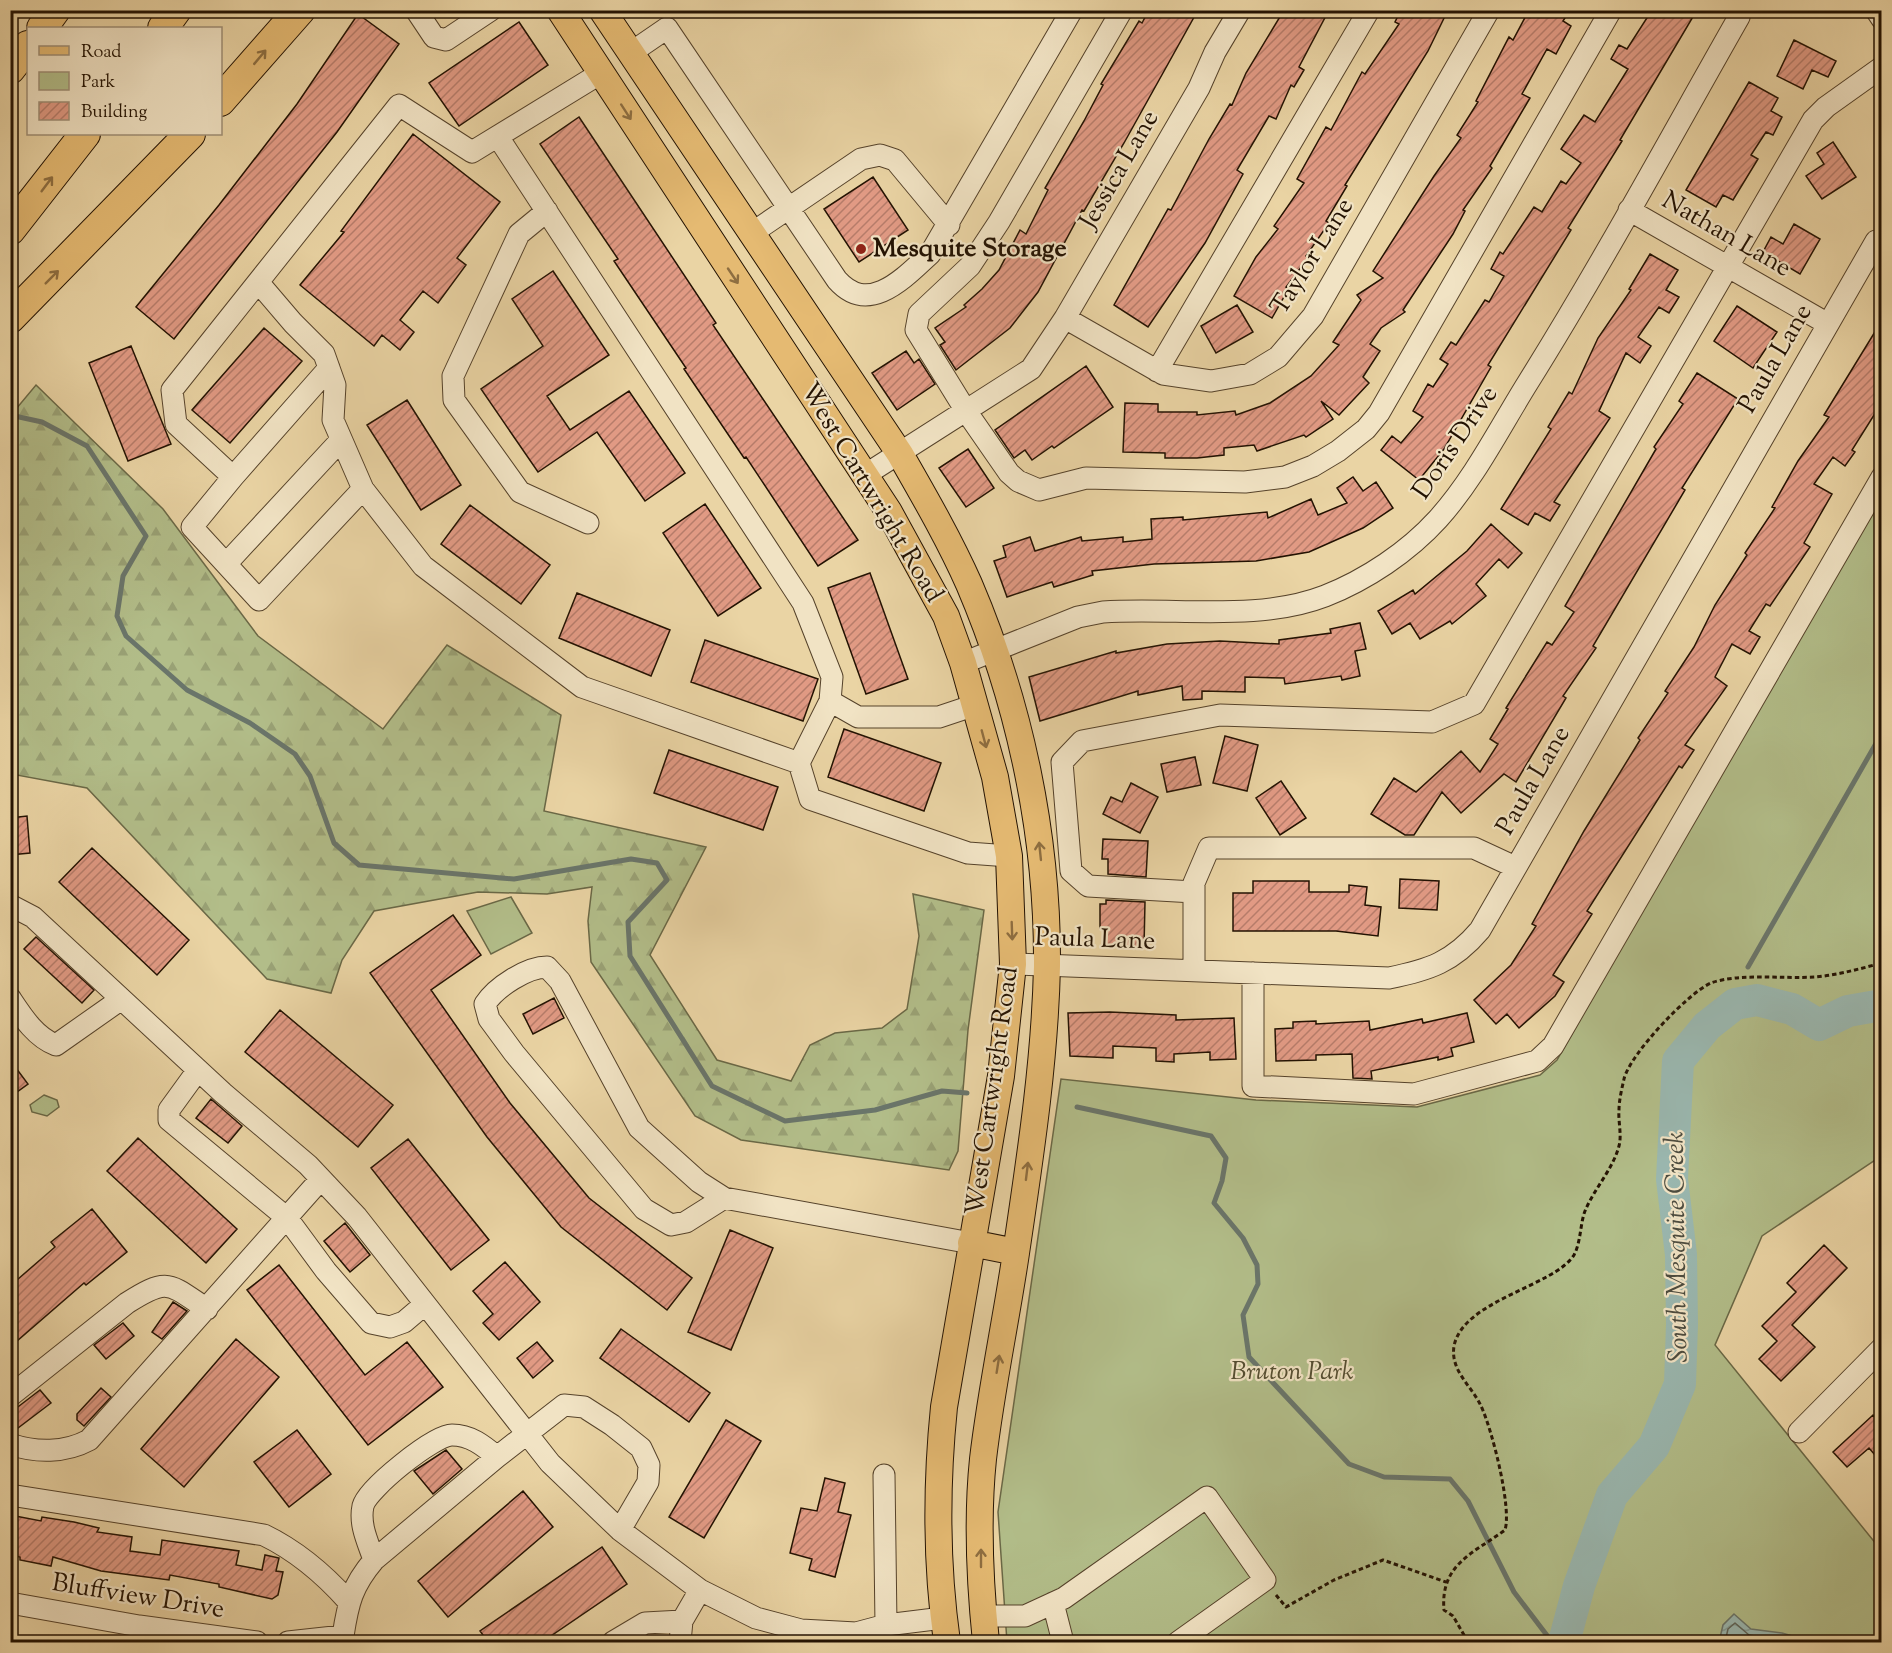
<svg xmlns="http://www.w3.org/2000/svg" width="1892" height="1653" font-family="'Sorts Mill Goudy',serif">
<defs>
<pattern id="forest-firs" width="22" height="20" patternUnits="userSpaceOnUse" patternTransform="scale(1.5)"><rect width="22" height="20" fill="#b2bd89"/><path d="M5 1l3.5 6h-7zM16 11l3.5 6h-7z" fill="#99a175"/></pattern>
<pattern id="water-waves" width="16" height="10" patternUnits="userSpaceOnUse" patternTransform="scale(1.5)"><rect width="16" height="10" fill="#9ab7af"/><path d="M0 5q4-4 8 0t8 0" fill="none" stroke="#849c95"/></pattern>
<pattern id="building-hatch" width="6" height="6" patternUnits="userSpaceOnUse" patternTransform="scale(1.5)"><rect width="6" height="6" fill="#e19a84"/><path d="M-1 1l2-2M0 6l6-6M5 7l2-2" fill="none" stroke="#b67c6a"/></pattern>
</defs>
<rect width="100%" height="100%" fill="#ead4a4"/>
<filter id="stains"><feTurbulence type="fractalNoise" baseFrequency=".00333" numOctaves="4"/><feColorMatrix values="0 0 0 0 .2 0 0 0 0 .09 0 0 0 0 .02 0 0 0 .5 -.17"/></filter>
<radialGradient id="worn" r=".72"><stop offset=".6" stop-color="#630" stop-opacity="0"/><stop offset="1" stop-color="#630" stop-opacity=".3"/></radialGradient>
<path fill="#b2bd89" stroke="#6a6846" stroke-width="1.5" d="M1881,492V1156L1762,1236L1715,1345L1881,1550V1642H1007L998,1512L1061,1079L1256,1100L1417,1107L1540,1075L1557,1060Z
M511,897L532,933L491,954L467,911Z
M44,1095L57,1100L59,1107L47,1116L32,1112L30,1105Z"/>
<path fill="url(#forest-firs)" stroke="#6a6846" stroke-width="1.5" d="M36,385L163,509L258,636L383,729L447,645L561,715L544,811L706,847L650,955L717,1060L791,1081L810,1045L835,1033L882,1028L907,1009L919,936L913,894L984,910L968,1030L958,1151L949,1170L741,1140L695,1116L591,962L588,921L592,887L547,894L478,892L374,911L342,960L331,993L267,979L87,788L11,774V415Z"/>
<path fill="url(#water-waves)" stroke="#6a756a" stroke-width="1.5" d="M1734,1614L1751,1629L1782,1633L1813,1642H1719L1723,1625Z"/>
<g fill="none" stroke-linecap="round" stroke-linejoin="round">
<path stroke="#5e6458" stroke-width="1.5" d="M1725,1642L1728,1629L1735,1623L1749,1635L1789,1642"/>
<path stroke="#6a756a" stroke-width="5" d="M10,415L42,422L87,446L146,536L123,576L117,616L126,636L187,690L250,723L295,754L310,776L334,843L359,865L514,879L631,859L657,863L667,880L628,922L630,956L712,1086L785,1121L875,1110L942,1091L967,1093
M1748,967L1882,733
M1735,1004L1740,990
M1077,1107L1211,1136L1226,1158L1222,1181L1214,1203L1243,1238L1257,1265L1258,1284L1243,1315L1249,1357L1349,1464L1384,1477L1450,1479L1468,1501L1514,1592L1552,1642"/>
<path stroke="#9ab7af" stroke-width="32" d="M1564,1642L1579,1586L1612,1495L1654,1446L1680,1384L1682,1324L1681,1255L1672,1179L1678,1061L1707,1026L1735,1004L1757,1000L1792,1009L1819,1025L1848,1011L1882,1005"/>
</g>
<path fill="url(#building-hatch)" stroke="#231202" stroke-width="1.5" d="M1149,10H1198L1124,143L1084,211L1082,210L1038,292L1010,328L956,370L940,345L945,342L935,328L966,307L964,305L982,289L999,270L1020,230L1026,234L1048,190L1045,188L1084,121L1103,85L1101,84L1139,21L1142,23Z
M1284,10H1329L1299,67L1304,70L1294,87L1291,85L1276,119L1269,116L1237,170L1243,174L1205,243L1148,327L1114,305L1168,209L1171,210L1209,139L1230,104L1232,105L1246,73Z
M1401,10H1448L1428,51L1345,185L1347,186L1326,221L1329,223L1306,256L1308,258L1286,287L1289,288L1272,318L1234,296L1256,257L1278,229L1274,226L1304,183L1297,179L1326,127L1331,130L1362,72L1365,74L1399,24L1395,22Z
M1529,10H1570L1563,21L1571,26L1556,54L1547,49L1522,94L1530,98L1490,166L1492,168L1463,210L1465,211L1453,234L1403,310L1405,312L1381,328L1370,344L1380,351L1363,377L1369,383L1339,415L1321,401L1333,419L1306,437L1304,435L1257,451L1254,445L1224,448V455L1197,458H1165V453L1123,452L1125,403L1158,404V412H1197V415L1235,411L1236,415L1270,403L1311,376L1339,345L1333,342L1361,300L1357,295L1383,278L1373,271L1434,176L1461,138L1457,135L1478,102L1476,101L1509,37L1513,40Z
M1652,10H1697L1620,140L1622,141L1568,228L1571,230L1488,365L1491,367L1444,449L1419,480L1381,450L1392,436L1401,443L1423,417L1413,411L1428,384L1433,387L1448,364L1440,359L1451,342L1456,345L1485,300L1489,302L1504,276L1491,269L1500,252L1503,254L1534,207L1542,212L1561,181L1566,184L1581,163L1561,149L1584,115L1595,122L1628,69L1611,59L1619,45L1627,49Z
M358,14L399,44L337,132L174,339L136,307L219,205L297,104Z
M519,22L548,65L459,126L429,83Z
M1794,40L1836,61L1828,77L1812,70L1803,89L1777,76Z
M1749,82L1778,98L1771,111L1782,117L1773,135L1766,132L1751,155L1758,159L1733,200L1723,195L1716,207L1686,190Z
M579,117L716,323L713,325L858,540L818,566L746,457L744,458L684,369L686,368L614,261L618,259L540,144Z
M413,134L500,202L457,258L466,265L438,303L423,291L400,320L414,332L400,350L382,335L374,346L300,285L344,232L341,231Z
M1833,142L1856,177L1822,199L1806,176L1824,164L1817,153Z
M873,177L908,230L859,262L824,209Z
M1794,224L1820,239L1800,274L1763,252L1771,237L1783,244Z
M1650,254L1678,270L1666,290L1679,297L1669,313L1659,307L1638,337L1651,346L1640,363L1626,353L1599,411L1610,418L1554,502L1560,505L1550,521L1535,513L1528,525L1501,509L1551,429L1548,427L1569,392L1572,394L1598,338L1631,290L1629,289Z
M553,271L609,355L547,396L570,430L629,391L685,473L645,501L597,432L538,472L481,389L543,346L512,299Z
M1237,305L1253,332L1216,353L1201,326Z
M1737,306L1777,332L1753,368L1714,341Z
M1881,322V404L1852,450L1855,452L1845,466L1833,457L1814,484L1832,494L1804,543L1810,547L1770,606L1766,604L1749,631L1760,637L1750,654L1732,644L1715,677L1727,686L1685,745L1694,750L1682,768L1679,766L1587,911L1592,914L1553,975L1564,982L1555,996L1519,1028L1507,1014L1496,1024L1474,1000L1511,965L1536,926L1532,924L1584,831L1640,740L1638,738L1668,693L1665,691L1694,647L1715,605L1747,555L1745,553L1775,508L1772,507L1798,461L1829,417L1824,415Z
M264,328L302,361L230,443L192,410Z
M131,346L171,444L128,461L89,363Z
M906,351L914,363L919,359L935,384L897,410L872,373Z
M1086,366L1113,407L1054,448L1052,446L1032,460L1025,450L1014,458L995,430Z
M1697,373L1738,399L1682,488L1685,490L1593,646L1596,648L1563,696L1566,698L1516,782L1504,774L1461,813L1442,792L1414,835H1405L1371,814L1394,778L1416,792L1461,751L1480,772L1498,744L1490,739L1508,709L1506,708L1547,642L1552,645L1574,612L1565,606L1656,449L1654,447L1683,404L1679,401Z
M407,400L461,485L421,510L367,425Z
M968,449L994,488L966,507L939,468Z
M1353,477L1363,491L1376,482L1393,508L1363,528L1309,552L1256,561L1154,564L1092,571L1093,575L1054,587L1052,582L1007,597L994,561L1006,557L1003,546L1030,537L1035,551L1081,537L1082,541L1123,537V542L1152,539L1151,519L1183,517V520L1267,512L1268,518L1311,499L1318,515L1347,503L1337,488Z
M705,504L761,588L718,616L663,533Z
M470,505L550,565L521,604L441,544Z
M1491,524L1522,553L1508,568L1499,559L1476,584L1486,596L1452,624L1450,621L1420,639L1410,623L1392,634L1378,611L1413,590L1415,594L1467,551Z
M870,573L908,679L866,694L828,588Z
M577,593L670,630L651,676L559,638Z
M1360,623L1366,649L1355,651L1360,676L1342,680L1341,676L1285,684L1284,678L1245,677V692L1202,691V699L1183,700L1182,686L1138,695V691L1040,721L1029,677L1116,651V653L1167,644L1220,641L1279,644V640L1331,633L1330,629Z
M705,640L818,679L803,721L691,682Z
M844,729L941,763L924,811L828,777Z
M1225,736L1258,745L1247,791L1213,783Z
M669,750L778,787L763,830L654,793Z
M1195,757L1201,785L1167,792L1161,764Z
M1281,781L1306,818L1280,835L1256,798Z
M1131,783L1158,797L1140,833L1103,814L1111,797L1122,802Z
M27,816L30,853L10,855V818Z
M1103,839L1148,841L1146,877L1108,874V859H1102Z
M92,848L189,940L157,975L59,882Z
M1400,879L1439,881L1437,910L1399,908Z
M1253,881H1309V892H1349V885L1367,887L1365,905L1381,907L1378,936L1336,931H1233V893H1253Z
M1106,900L1145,902L1144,947L1106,946V928H1100V904H1106Z
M453,915L481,955L431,990L510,1103L589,1198L692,1278L667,1310L561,1227L487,1137L370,973Z
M36,937L94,990L82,1003L24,949Z
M554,998L564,1018L533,1034L523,1014Z
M280,1010L393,1105L358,1147L245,1052Z
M1110,1012L1176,1015V1020L1234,1018L1236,1059L1210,1060V1052L1174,1054V1062L1156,1061V1048L1113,1046V1058L1070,1056L1068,1013Z
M1467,1013L1474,1042L1451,1048L1453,1056L1438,1060V1057L1371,1071L1372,1079L1353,1078L1352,1054L1316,1055V1060L1276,1061L1275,1029L1293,1028V1022L1316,1021V1024L1369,1021L1370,1030L1422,1019L1423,1023Z
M10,1060L28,1084L10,1097Z
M211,1099L242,1126L228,1143L196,1118Z
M138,1138L237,1229L206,1263L107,1171Z
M408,1139L489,1240L451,1270L371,1168Z
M92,1209L127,1252L86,1285L84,1283L10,1347V1286L55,1247L51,1242Z
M345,1223L370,1255L350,1272L324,1241Z
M730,1230L773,1248L731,1350L688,1332Z
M1824,1245L1847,1268L1792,1325L1815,1347L1781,1381L1759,1359L1777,1341L1762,1326L1796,1292L1787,1283Z
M505,1262L540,1302L499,1340L483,1323L493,1314L473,1291Z
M279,1265L365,1375L407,1342L443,1387L368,1445L247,1290Z
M173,1302L187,1311L162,1339L152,1332Z
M123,1323L134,1336L106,1359L94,1345Z
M621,1329L710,1393L689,1422L600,1358Z
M236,1339L279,1377L184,1487L141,1449Z
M537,1342L553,1361L533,1378L517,1358Z
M101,1388L111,1397L84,1426L77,1420V1414Z
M40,1390L51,1403L18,1428L10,1418V1413Z
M1873,1415L1881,1425V1462L1869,1448L1847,1467L1833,1452Z
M726,1420L761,1441L704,1538L669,1517Z
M297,1430L331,1474L289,1507L254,1462Z
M446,1450L462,1469L433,1494L414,1471Z
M825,1478L845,1483L838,1512L851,1515L835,1577L809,1570L812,1559L790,1553L801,1508L817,1511Z
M523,1491L553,1527L448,1617L418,1581Z
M10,1515L41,1521L42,1517L74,1522L99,1528L97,1532L132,1537L130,1551L160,1555L162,1540L239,1551L236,1565L262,1570L265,1555L279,1558L276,1571L283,1572L278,1595L272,1599L219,1587V1584L170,1575L169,1580L101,1571L53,1557L51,1566L20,1560V1557L10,1555Z
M602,1547L627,1584L542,1642H488L480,1631Z"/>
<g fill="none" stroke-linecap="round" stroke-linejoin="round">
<defs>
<path id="minor" d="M416,10L434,37L446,40L491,10
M1122,10L999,222L970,266L919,314L916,330L966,411L1009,473L1018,481L1039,490L1086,478L1245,482L1285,477L1313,466L1338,451L1366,429L1379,413L1611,10
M1876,10L1882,19
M632,52L667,28L837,280C869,316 904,278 930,254L1072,10
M601,73L472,152L399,105L172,390L176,424L233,477L192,527L259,600L363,489L423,566L582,687L799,763L810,799L968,853L1009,856
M498,137L803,603L832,677L830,701
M1629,210L1828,324
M547,211L519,234L453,376L454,400L520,492L588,523
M752,233L861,159L880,155L895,160L949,225
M258,282L293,323L324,354L335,385L333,420L363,489
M1065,318L1163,374L1211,381L1250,374L1278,357L1313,316L1489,10
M1157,371L1369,10
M865,475L1031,369L1065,318L1199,88L1215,52L1240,10
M233,477L329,368
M226,564L340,441
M963,663L1078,617L1103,612C1174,607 1258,622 1325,596C1366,580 1408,552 1438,519C1474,479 1499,429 1527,384C1602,264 1669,140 1739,17L1735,10
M799,763L830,701L858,717H939L975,705
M1194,892L1088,886L1071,871L1062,762L1082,741L1220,715L1432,722L1474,704L1813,120L1826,107L1882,67
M10,905L33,917L223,1093L308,1165L357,1217L550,1463L620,1530L700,1590L756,1618L801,1630L856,1633L886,1625L943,1618
M1013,964L1389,978C1429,970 1453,962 1480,930L1876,241
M1194,971V883L1209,848H1474L1515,867
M1253,973V1086L1414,1094L1537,1061L1553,1046L1882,477
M10,998C22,1016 35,1037 56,1045L120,1000
M198,1070L169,1110V1120L287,1218L326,1271L371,1323L390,1327L404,1322L424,1305
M724,1198L686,1222L671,1225L644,1209L514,1053L489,1019L485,1004C496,987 527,967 547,967L560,981L639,1128L699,1182L724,1198L971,1243
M10,1396L127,1303C168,1277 168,1283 207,1309
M1799,1432L1882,1348
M10,1444C36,1453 65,1453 89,1440L321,1179
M884,1475L886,1625
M10,1495L264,1535C297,1551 323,1573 348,1601
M374,1560C368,1542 359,1525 363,1506C367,1489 434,1435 452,1435C470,1435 483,1445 497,1457
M10,1603L139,1626L257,1642
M1053,1603L1063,1642
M984,1616H1025L1064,1598L1207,1497L1265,1580L1178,1642
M288,1642L343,1636C348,1603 352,1586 374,1560L497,1457L564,1405L584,1407L612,1425L641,1448L649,1465L648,1482L620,1530
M613,1642L645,1623L682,1621
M680,1642L682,1621L700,1590"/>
<path id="major" d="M560,10L889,512L946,616L963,663L995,777L1009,856L1013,964L1001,1076L944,1407C936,1486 936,1564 947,1642
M602,10L900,454C924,496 949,539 969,584C1020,703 1048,836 1047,966C1045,1061 1030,1158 1016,1253C1006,1321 991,1390 983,1459C977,1517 980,1584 986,1642
M971,1243L1016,1252"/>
<path id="highway" d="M42,28L55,10
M163,28L176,10
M10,69L28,46
M220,101L300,10
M10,230L85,134
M10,318L190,134"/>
</defs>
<use href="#minor" stroke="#55422a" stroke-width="23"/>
<use href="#major" stroke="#231202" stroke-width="28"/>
<use href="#highway" stroke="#231202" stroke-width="32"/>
<path stroke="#231202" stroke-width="3" stroke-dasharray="4.5 3" stroke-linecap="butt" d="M1276,1595L1286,1607L1334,1580L1383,1560L1446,1582
M1468,1642L1453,1616L1444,1610C1440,1564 1474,1553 1505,1530C1512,1508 1492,1429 1481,1406C1472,1386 1450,1371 1454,1346C1463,1300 1555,1286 1574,1255C1581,1242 1580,1224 1585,1211C1594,1189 1613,1169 1619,1146C1622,1135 1618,1121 1619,1110C1619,1100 1622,1088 1624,1079C1630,1054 1688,993 1711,983C1738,973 1785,979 1815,977C1838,975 1859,969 1882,963"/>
<use href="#minor" stroke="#f1e3c4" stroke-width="21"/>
<use href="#major" stroke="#e5ba72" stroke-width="26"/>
<use href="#highway" stroke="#e5ba72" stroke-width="30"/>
</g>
<defs><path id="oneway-shaft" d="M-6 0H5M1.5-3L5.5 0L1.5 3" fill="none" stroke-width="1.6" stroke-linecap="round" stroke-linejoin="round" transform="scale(1.5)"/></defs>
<g stroke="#8e6e40">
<use href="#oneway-shaft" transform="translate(260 57) rotate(-50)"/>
<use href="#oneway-shaft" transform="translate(626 112) rotate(57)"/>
<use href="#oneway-shaft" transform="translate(47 184) rotate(-53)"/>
<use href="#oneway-shaft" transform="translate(733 276) rotate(56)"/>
<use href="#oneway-shaft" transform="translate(52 277) rotate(-45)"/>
<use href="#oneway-shaft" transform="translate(984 739) rotate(75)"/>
<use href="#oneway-shaft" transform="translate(1040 851) rotate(-96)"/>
<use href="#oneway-shaft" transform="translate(1012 931) rotate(88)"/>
<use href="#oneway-shaft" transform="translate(1027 1171) rotate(-83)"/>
<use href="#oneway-shaft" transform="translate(998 1364) rotate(-81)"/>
<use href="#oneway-shaft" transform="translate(981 1558) rotate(-90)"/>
</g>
<circle fill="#8f2418" stroke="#f1e3c4" stroke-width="2" cx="861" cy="249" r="6"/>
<g text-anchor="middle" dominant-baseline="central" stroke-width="4.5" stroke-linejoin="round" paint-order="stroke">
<g font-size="26" fill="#231202" stroke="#f1e3c4">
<text transform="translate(1120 170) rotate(-60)">Jessica Lane</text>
<text transform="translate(1726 235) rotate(30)">Nathan Lane</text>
<text transform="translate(1313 257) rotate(-58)">Taylor Lane</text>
<text transform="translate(1776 359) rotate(-60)">Paula Lane</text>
<text transform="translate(1456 443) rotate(-56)">Doris Drive</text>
<text transform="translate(871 493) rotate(59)">West Cartwright Road</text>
<text transform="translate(1534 781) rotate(-60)">Paula Lane</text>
<text transform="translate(1095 940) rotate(2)">Paula Lane</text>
<text transform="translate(993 1091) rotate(-82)">West Cartwright Road</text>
<text transform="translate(138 1597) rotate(9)">Bluffview Drive</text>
</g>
<g font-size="26" font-weight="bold" fill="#231202" stroke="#f1e3c4" text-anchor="start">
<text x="873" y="249">Mesquite Storage</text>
</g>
<g font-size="26" font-style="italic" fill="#554e31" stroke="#f1e3c4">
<text x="1292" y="1372">Bruton Park</text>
</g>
<g font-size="27" font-style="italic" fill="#4d4c3f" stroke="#f1e3c4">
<text transform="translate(1678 1247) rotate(-91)">South Mesquite Creek</text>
</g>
</g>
<rect width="1892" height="1653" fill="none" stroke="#ead4a4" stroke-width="36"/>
<rect x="12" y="12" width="1868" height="1629" fill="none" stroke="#231202" stroke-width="3"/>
<rect x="18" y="18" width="1856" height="1617" fill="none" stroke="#231202" stroke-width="1.5"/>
<rect x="27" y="27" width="195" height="108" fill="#f1e3c4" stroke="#9f8f76" stroke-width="1.5"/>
<rect x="39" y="46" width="30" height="9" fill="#e5ba72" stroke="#9f8f76" stroke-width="1.5"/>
<text x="81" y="57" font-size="18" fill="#231202">Road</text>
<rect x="39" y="72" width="30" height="18" fill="#b2bd89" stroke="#9f8f76" stroke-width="1.5"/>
<text x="81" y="87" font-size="18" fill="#231202">Park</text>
<rect x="39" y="102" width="30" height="18" fill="url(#building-hatch)" stroke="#9f8f76" stroke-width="1.5"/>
<text x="81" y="117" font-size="18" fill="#231202">Building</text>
<rect width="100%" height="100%" filter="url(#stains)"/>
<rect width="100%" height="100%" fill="url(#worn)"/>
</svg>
